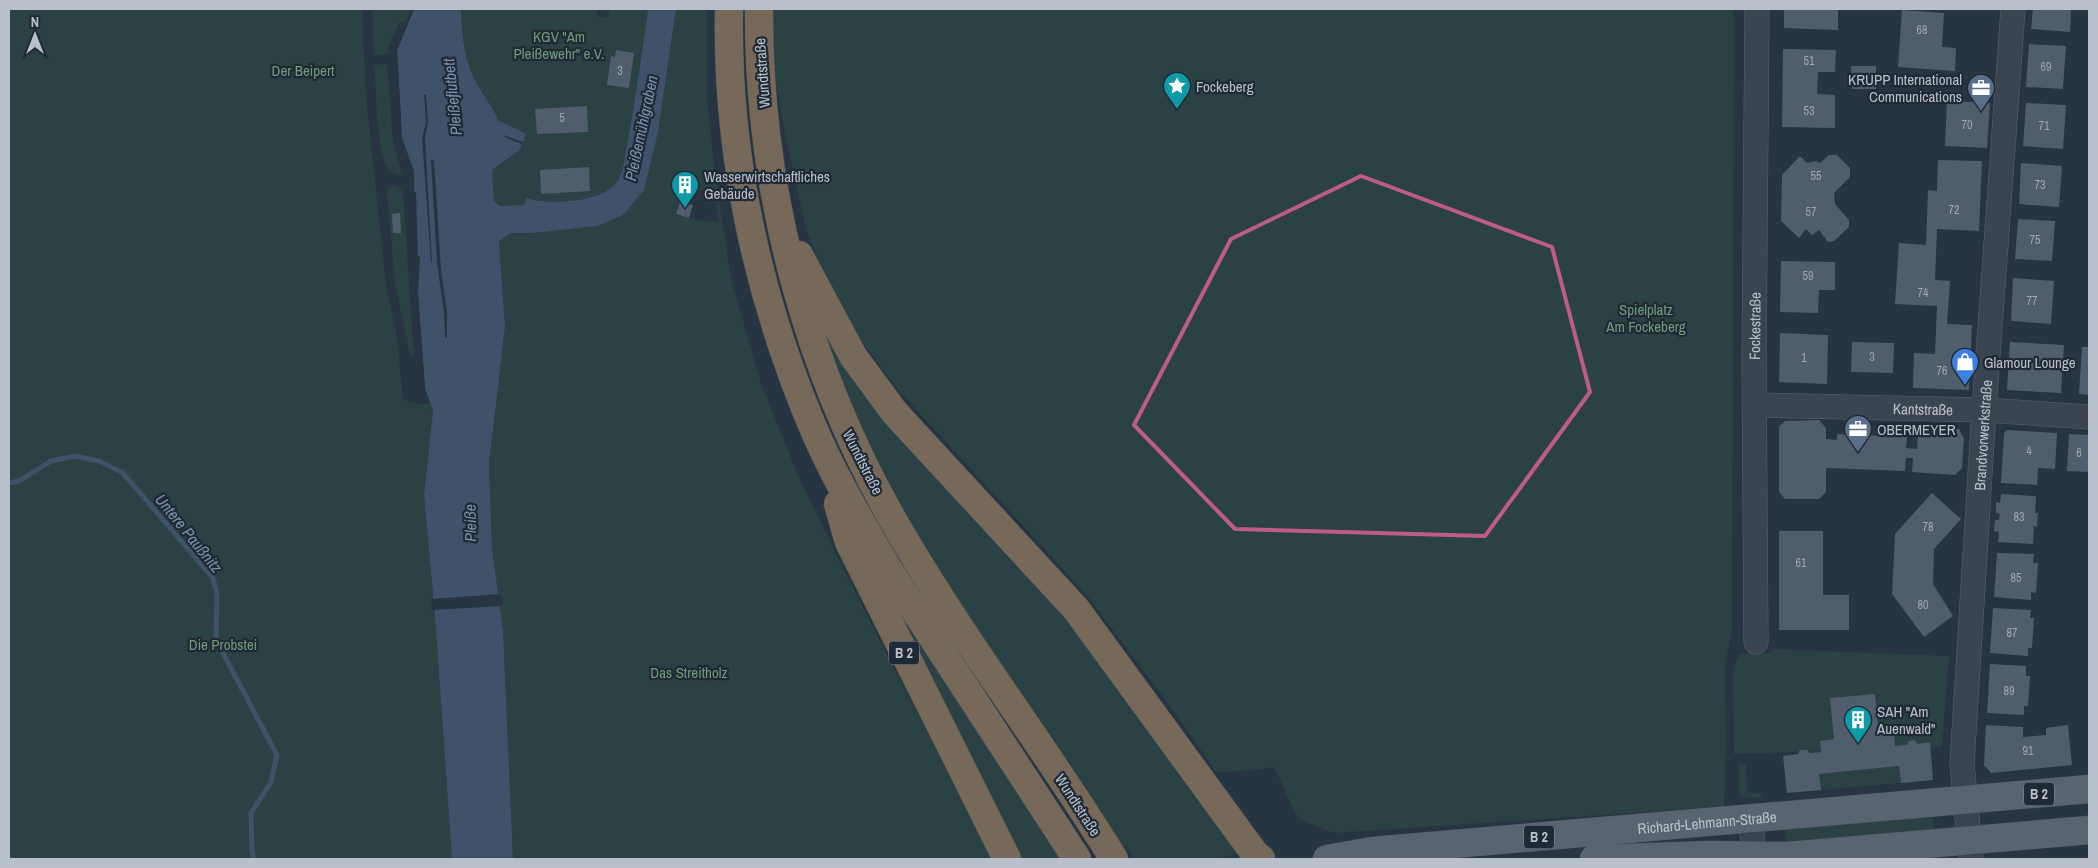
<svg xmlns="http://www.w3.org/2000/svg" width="2098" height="868" font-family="'Archivo Narrow',sans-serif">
<rect width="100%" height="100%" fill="#273441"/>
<path fill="#2a4243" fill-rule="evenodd" d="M9,9H362L366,96L386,284L397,337L403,400L423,405L430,403L433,412L424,495L435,616L452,859H9Z
M372,9H411L405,23L400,21L388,48L389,54L374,55Z
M461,9H597V16L608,17L609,9H648C642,54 635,100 627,145C624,156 624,173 617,182C602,203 549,205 527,198L524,205L500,207L494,201L492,170L519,151L526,133H523L498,120C493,107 485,98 478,86C464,62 462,35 461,9Z
M676,9H707V102L717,187L732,283L761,383L798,475L839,560L991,859H513L503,630L492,548L489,464L505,327L499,241L511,233H534L597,226L658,132ZM683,185L715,195L719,222L701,221L676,213Z
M773,9H1734L1732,631L1725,665L1726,748L1724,807L1334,833L1298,819L1274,767L1247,771L1216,772L1176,714L1085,593L900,392L864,344L833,297L806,230L787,144L774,72Z
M387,64L393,141L402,175C395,173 390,172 386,165C377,149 376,86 374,65Z
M391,186L398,187L403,192L414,358L410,355L395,283L387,191Z
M806,287L1070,613L1247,852L1214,859H1134L1127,847H1124L929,558L892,495L864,437Z
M879,588C948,668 1004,769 1060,859H1015Z
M1773,649L1949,656L1942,747L1734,754L1733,669L1739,654L1772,653Z
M1739,764H1746L1747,793H1761L1762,797L1742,798L1739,794Z
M1899,766L1901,783L1821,790L1819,774Z
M1932,812L1934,834L1787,848L1785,827Z"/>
<path fill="#3e5269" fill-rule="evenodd" d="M414,9H461C462,35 464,62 478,86C485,98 493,107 498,120L526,134L523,142L504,135L506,138L522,144L519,151L492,170L494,201L500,206L524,205L526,198C549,205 602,203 617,182C624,173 624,157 627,145C635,100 642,54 648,9H676L658,132L644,190L623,215L597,226L534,233H511L499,241L505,327L489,464L492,548L503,630L513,859H452L435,616L424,495L433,411L425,389L418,293L420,256H418L416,192H414V171L402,138L397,50ZM424,95H426L428,122L425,138L432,263L431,262L422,138L426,122ZM431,160H434L441,270L447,312V338L445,337L444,312L437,263Z"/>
<path fill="#273441" d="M412,9H414L397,50L402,138L400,139L394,49Z
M418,296L425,389L430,403L428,404L422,389L416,297Z
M501,594L502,606L432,610L431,599Z"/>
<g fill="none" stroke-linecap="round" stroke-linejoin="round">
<path stroke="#3e5269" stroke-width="5" d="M9,483L19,481L51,461L75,456L99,461L123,473L213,578L217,594L216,640L277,755L271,782L251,813L252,851L254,859"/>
</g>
<path fill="#505d6c" d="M1784,9H1838V30L1784,28Z
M2033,9H2071L2070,32L2031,29Z
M1902,10L1944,13L1942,47L1956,48L1955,71L1898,67Z
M2029,44L2066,46L2063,89L2026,87Z
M1783,49L1836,50L1835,72H1818L1817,94L1835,95V128L1782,127Z
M616,50L634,53L629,88L607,85L611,56L615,57Z
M1851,66H1876V89H1852Z
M1947,101L1990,103L1987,148L1945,146Z
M2026,103L2066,105L2063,149L2023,146Z
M587,106L588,132L537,134L535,109Z
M1829,155H1837L1850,168V177L1834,193L1835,204L1849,220V227L1834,241L1828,242L1819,230L1812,235L1806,229L1799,238L1781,221L1782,175L1800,156L1807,163L1815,161L1820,163Z
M1938,160L1982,161L1979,231L1937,229L1935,280L1950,281L1947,324L1972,325L1969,390L1913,388L1914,353L1935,354L1937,306L1895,304L1899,243L1926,245L1928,190L1937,191Z
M2021,163L2062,166L2059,207L2019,204Z
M589,167L590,191L541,194L540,170Z
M680,201L693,205L689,218L676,214Z
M400,213L401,233H393L392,214Z
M2018,219L2055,221L2052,261L2015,259Z
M1781,261L1835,262V290H1819L1818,313L1780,312Z
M2013,278L2054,281L2051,324L2011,321Z
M1780,333L1828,335L1827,384L1779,382Z
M1852,342L1894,343L1893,373L1851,372Z
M2010,342L2064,345L2061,393L2007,390Z
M2082,347H2089V395L2079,394Z
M1819,420L1826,428V439L1837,440V434L1907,437L1906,448L1917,449L1918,433L1926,427L1959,429L1964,439L1962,468L1955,475L1912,472L1913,458H1906L1905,471L1826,468V492L1819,499H1785L1779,492V427L1785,421Z
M2007,430L2057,433L2055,469L2038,468L2037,485L2001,483L2004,433Z
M2069,434L2089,435V472L2067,471Z
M1932,493L1961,519L1934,549L1933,584L1953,616L1924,637L1892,594L1895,534Z
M2001,494L2036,496L2035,513H2038L2037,527L2034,526L2033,544L1998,542L1999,532L1994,531L1995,520H1999L2000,514L1996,513V502L2000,503Z
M1779,531H1823V595H1849V630H1779Z
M1997,553L2034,554L2033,563H2038L2036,593L2031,592V600L1994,597Z
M1993,608L2031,610L2030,618H2034L2032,648H2028V656L1990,653Z
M1990,664L2026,666V676H2030L2028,706H2024V715L1987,713Z
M1875,694L1879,735L1894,734L1895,746L1907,745L1909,741L1914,740L1918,744L1930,742L1933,780L1901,783L1899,766L1819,774L1821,790L1787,793L1783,756L1798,754L1800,750H1807L1810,753L1821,752L1820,741L1834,739L1830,698Z
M1986,725L2023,727V737L2046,735V728L2068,725L2072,765L1991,773L1984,765Z"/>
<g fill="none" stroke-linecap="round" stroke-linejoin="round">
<defs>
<g id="minor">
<path id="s1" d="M1755,405L1984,410L2089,417"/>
<path id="s2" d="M1756,642L1754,361L1757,9"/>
<path d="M1751,819L1754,859"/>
<path id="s3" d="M1971,859L1962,764L1984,410L2013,9"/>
</g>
<g id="major">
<path id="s4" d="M1327,859L1373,851L2089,789"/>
<path d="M1594,859L1710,855L1788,856L2089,830"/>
</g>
<path id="highway" d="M729,9C726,156 759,304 818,439C838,483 863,526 888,569L1077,859
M759,9C758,195 809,380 904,539C969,649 1047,750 1114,859
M799,255L853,356L895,413L1076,609L1255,854L1261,859
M838,504L849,542L1007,859"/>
</defs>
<use href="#minor" stroke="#59636e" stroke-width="25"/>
<use href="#major" stroke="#48515d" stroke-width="29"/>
<use href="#highway" stroke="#46505b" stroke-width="29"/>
<use href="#minor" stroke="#3b4551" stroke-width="24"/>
<use href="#major" stroke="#596471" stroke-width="28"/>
<use href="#highway" stroke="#776959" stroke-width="28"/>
</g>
<path fill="none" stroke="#be5b88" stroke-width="4" stroke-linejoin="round" d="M1361,176L1552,247L1590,392L1485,536L1235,529L1134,425L1231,239Z"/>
<defs>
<symbol id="sight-pin" viewBox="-11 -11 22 30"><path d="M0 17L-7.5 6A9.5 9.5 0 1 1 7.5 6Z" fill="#0f9aa8" stroke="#202a36"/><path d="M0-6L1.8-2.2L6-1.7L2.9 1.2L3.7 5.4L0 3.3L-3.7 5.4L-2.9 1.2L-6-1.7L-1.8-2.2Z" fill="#fff"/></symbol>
<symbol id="office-pin" viewBox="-11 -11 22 30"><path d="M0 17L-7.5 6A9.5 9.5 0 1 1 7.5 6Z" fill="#5c6f8a" stroke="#202a36"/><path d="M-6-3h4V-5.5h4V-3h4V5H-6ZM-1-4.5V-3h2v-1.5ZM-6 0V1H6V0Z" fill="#fff"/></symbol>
<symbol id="building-pin" viewBox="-11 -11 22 30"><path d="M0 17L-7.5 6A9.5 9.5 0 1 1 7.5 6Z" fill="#0f9aa8" stroke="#202a36"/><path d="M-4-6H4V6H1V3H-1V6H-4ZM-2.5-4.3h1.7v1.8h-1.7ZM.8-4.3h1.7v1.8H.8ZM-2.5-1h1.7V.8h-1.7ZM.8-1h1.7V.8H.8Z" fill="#fff"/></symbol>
<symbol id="shop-pin" viewBox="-11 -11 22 30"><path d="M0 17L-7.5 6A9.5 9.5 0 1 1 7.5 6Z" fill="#3f7fe0" stroke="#202a36"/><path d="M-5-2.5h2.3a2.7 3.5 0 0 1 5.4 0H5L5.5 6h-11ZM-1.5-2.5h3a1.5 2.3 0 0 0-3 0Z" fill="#fff"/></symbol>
</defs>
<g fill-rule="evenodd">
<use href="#sight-pin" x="1161" y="70" width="32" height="43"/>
<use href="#office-pin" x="1965" y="72" width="32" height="43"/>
<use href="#building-pin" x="669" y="169" width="32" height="43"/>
<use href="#shop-pin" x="1949" y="346" width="32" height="43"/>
<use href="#office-pin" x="1842" y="413" width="32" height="43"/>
<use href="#building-pin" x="1842" y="704" width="32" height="43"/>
</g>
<g text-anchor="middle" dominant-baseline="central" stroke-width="4.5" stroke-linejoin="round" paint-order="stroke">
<g font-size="12" fill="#9ea7b3">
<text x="1922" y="30">68</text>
<text x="1809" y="61">51</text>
<text x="2046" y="67">69</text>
<text x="620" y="71">3</text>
<text x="1809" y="111">53</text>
<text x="562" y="118">5</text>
<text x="1967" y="125">70</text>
<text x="2044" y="126">71</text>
<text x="1816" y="176">55</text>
<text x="2040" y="185">73</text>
<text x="1954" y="210">72</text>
<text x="1811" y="212">57</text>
<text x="2035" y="240">75</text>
<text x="1808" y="276">59</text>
<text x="1923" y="293">74</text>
<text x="2032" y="301">77</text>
<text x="1872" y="357">3</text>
<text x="1804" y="358">1</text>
<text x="1942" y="371">76</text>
<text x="2029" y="451">4</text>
<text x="2079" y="453">6</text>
<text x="2019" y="517">83</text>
<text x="1928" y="527">78</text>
<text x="1801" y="563">61</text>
<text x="2016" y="578">85</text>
<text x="1923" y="605">80</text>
<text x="2012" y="633">87</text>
<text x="2009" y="691">89</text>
<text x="2028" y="751">91</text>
</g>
<g fill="#202a36" stroke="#8a939e" stroke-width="1">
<rect x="889" y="641.5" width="30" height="23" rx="4"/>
<rect x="2024" y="782.5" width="30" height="23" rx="4"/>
<rect x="1524" y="825.5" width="30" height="23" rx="4"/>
</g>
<g font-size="14" font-weight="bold" fill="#b8c0cb">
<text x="904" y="653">B 2</text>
<text x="2039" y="794">B 2</text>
<text x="1539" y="837">B 2</text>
</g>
<g font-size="15" fill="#709b78" stroke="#202a36">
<text x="559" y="36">KGV "Am<tspan x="559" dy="17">Pleißewehr" e.V.</tspan></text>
<text x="303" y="70">Der Beipert</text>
<text x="1646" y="309">Spielplatz<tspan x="1646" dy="17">Am Fockeberg</tspan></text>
<text x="223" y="644">Die Probstei</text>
<text x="689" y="672">Das Streitholz</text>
</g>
<g font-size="15" fill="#b8c0cb" stroke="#202a36">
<text transform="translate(762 73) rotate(-94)">Wundtstraße</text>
<text stroke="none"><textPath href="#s2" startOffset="316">Fockestraße</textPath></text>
<text stroke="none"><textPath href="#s1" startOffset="168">Kantstraße</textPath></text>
<text stroke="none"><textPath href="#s3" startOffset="425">Brandvorwerkstraße</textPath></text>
<text transform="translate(863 462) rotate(63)">Wundtstraße</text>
<text transform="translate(1078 805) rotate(57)">Wundtstraße</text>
<text stroke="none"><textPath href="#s4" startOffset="382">Richard-Lehmann-Straße</textPath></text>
</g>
<g font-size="15" fill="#b8c0cb" stroke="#202a36" text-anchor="start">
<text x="1962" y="79" text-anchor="end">KRUPP International<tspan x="1962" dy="17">Communications</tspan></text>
<text x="1196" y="86">Fockeberg</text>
<text x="704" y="176">Wasserwirtschaftliches<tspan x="704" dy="17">Gebäude</tspan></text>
<text x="1984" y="362">Glamour Lounge</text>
<text x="1877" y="429">OBERMEYER</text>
<text x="1877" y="711">SAH "Am<tspan x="1877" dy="17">Auenwald"</tspan></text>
</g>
<g font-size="16" font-style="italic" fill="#7a92ad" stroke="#202a36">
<text transform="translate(452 97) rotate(-96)">Pleißeflutbett</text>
<text transform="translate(641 128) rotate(-78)">Pleißemühlgraben</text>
<text transform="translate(470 523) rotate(-91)">Pleiße</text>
<text transform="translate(189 533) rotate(51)">Untere Paußnitz</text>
</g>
</g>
<rect width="2098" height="868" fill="none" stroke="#b8c0cb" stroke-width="20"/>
<g transform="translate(35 35)" stroke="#202a36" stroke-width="4" paint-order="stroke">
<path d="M0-4L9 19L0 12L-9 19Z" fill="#b8c0cb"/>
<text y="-8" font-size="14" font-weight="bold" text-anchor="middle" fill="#b8c0cb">N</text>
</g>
</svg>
